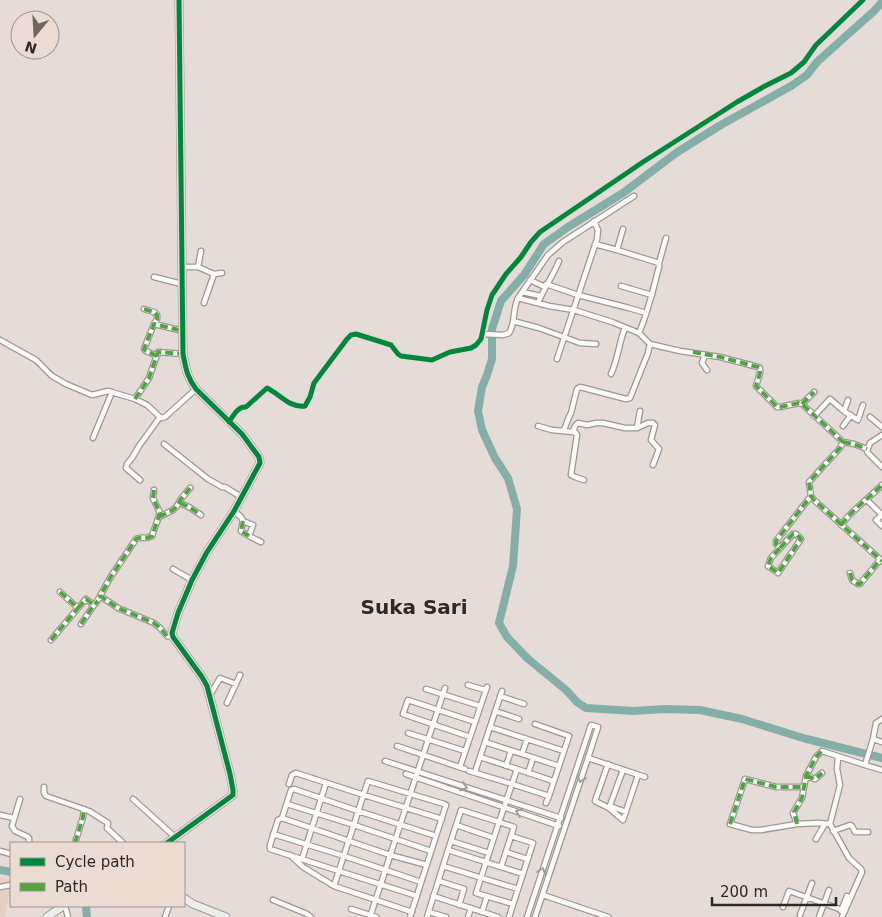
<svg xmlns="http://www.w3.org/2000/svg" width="882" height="917" font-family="'DejaVu Sans',sans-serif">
<rect width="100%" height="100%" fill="#e5dcd8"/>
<path fill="#e6d0c4" d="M0,877L11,880V888L5,917H0Z"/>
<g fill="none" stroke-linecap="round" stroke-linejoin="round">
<path stroke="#84afa8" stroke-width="8" d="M882,2L874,11L817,62L807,75L791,86L719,126L676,153L623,193L568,227L544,244L524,275L501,301L492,329V359L487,375L482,387L478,411L482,430L495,458L508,478L517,509L513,566L499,623L507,637L527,658L566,690L577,702L586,708L634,711L664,709L700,710L742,719L803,738L882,758
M0,870L11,872
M86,906L87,917"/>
<defs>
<path id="street" d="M623,229L617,250L659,263
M595,244L617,250
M182,267H198L201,251
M198,267L214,274L222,273
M154,277L182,284
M530,280L545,287
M546,284L578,295L629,308L646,313
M621,286L652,295
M522,292L541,296
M518,298L548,255L563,242L634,196
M204,303L214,274
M538,303C544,288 553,276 559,261
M144,309L154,312L157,315V319L154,324
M513,321L539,328L580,343L596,344
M639,333C648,312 653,290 659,267V263L666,238
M483,334L503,335L509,333C516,323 512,310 518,298L549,306L574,310L612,322L639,333L650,344L680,351L720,357L758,367L760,368V373L756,386L777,407H780L799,403L802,404L843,442L840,448L809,482L811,496L814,500L882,561
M0,340L36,360L52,376L66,384L92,395L108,391L135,399L147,405L160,417
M705,355L702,363L707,370
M157,356L146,351L144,349L154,324L183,331
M557,359L597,239L598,230L594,221
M611,374C618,359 619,342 625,328
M135,399L149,378L158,352L183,354
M802,404L814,392
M844,411L848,400
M814,416L830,399L845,412L858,420L863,405
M870,417L882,427
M229,422C233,416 238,406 246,407L267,388C280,394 289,408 305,406L310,397L314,383L347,339L351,335L356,334L391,345L398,354L401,356L432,360L450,352L471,348L476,345L481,339L487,310L492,295L506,274L521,257L531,242L540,232L643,162L737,102L765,86L791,73L804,62L816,45L863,0
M538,426L552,430L573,432L575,426L578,423L587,425L596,423H603L625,428H637L648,423H653L655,425L651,440L659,449L653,465
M843,426L851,415
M637,428L640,411
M564,430L569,417L571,413L577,389L580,387L626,399L630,398L648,353L650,344
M573,432L576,433L577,435L571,475L575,477L584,480
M882,435L870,443L867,451L868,453L882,467
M93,438L112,392
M843,442L854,444L867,449
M164,444L208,479L217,484L222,487H225L241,497
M140,480L126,468L127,464L132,458L139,446L160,417L162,418L165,417L196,389
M154,490L153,498L160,513L152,536C146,540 141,536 136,539L110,578L100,596L118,608L154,623L159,627L167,636L173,637
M868,501L882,515
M180,503L189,507L201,515
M234,511L241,517L243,521L253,525L249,536L261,542
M882,515L876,520L882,526
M159,517L173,510L177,506L181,499L190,488
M243,521L241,531L249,536
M841,525C853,509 868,499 882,485
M780,548L793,534H796L801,539L778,573L768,566L771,558L780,548L776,544V541L811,496
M173,569L192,580
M850,573L852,580L858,584H860L880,560
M60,592L78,608L86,599L94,605
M81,624L94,605L96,603L100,596
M51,640L78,608
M468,685L485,690
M426,689L480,706
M210,695L220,678L236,684
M500,696L524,704
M227,703L240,675
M495,711L519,719
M535,724L569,736L549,796
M490,727L564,751
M408,733L465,751
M470,737L403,714L408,700L475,722
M873,739L882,742
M485,742L559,766
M397,746L465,769
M522,754L527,739
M480,757L517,769L512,784L549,796L546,803
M838,757L837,769L840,785L830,824L849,858L861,869L862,872L842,917
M588,758L645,777
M385,761L561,818
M608,764L595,801L609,808
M865,765L882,770
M506,766L511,751
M460,767L487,687
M517,769L553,781
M623,770L609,808L623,820L638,775
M469,771L512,784L499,822L514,827L511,836
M475,772L502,691
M528,773L533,758
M406,774L559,826
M806,776L815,779L822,773
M289,784L292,775L296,773L364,795L442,819
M44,787V793L46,796L89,811L108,823L107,828L123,843
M804,787H776L745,779L730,824L752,830H761L797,824L819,823L830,824
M20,799L12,826L15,831L28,837L29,838V843
M133,799L175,837
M287,804L354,825L431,851
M610,806L626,812
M0,815L14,818
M282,818L390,855L427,865
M797,824L793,813L802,798L806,776L816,757L822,751L865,765L873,739L876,723L882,719
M456,825L494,838
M833,831L850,825L852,826L855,832H868
M273,834L344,856L421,882
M816,839L825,824
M451,841L489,853
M75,843L83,817L84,809
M0,851L11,854
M506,852L527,859
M290,855L303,867L334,886L412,912
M302,859L326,783
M443,866L448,850
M501,867L448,850L461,810L499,822L476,893L513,904
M439,881L464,889L459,905
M334,886L368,781L444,804L446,805L445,808L410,917
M0,887L11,885
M543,895L608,917
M417,896L270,849V845L278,820L282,818L291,790L294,789L358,811L436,836
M433,896L498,917
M273,900L307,914L311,917
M65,906L68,917
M783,907L789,891L845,911
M351,909L376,917
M841,911L847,896
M429,912L446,917
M482,912L487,896
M800,915L812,883
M165,917L169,906
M370,917L445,688
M427,917L443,866L518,889
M468,917L471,908
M509,917L533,843L511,836L501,867L523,874
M527,917L591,725L598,727L588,758L535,917
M819,917L829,890"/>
<path id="secondary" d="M167,843L233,795V790L230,774L207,686L202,677L173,637L172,633L178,613L192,580L207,552L234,511L260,463L259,457L242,434L196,389C187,377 186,369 183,354L179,0
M184,898L193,904L226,917
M47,917L63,906"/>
</defs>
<use href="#street" stroke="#9d9793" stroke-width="7"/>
<use href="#secondary" stroke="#9d9793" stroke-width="9"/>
<use href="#street" stroke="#fbfaf9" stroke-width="4.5"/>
<use href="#secondary" stroke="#eceeed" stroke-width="7"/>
<path stroke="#52a342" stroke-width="4" stroke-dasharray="8 4" stroke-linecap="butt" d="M144,309L154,312L157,315V319L154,324
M693,352L720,357L758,367L760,368V373L756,386L777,407H780L799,403L802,404L843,442L840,448L809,482L811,496L814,500L882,561
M157,356L146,351L144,349L154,324L183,331
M135,399L149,378L158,352L183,354
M802,404L814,392
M843,442L854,444L867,449
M154,490L153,498L160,513L152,536C146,540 141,536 136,539L110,578L100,596L118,608L154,623L159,627L167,636L173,637
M180,503L189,507L201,515
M159,517L173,510L177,506L181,499L190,488
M243,521L241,531L249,536
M841,525C853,509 868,499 882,485
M780,548L793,534H796L801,539L778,573L768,566L771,558L780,548L776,544V541L811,496
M850,573L852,580L858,584H860L880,560
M60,592L78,608L86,599L94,605
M81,624L94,605L98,601
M51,640L78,608
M806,776L815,779L822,773
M730,824L745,779L776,787H804
M797,824L794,812L802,798L806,776L816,757L822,751
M75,843L83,817L84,809"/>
<defs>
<path id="cycleway" d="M229,422C233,416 238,406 246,407L267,388C280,394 289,408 305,406L310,397L314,383L347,339L351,335L356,334L391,345L398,354L401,356L432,360L450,352L471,348L476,345L481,339L487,310L492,295L506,274L521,257L531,242L540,232L643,162L737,102L765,86L791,73L804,62L816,45L863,0
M167,843L233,795V790L230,774L207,686L202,677L173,637L172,633L178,613L192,580L207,552L234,511L260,463L259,457L242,434L196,389C187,377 186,369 183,354L179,0"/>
</defs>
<use href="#cycleway" stroke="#eadbd3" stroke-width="8"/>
<use href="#cycleway" stroke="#00873e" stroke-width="5"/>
</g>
<defs><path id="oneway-chevron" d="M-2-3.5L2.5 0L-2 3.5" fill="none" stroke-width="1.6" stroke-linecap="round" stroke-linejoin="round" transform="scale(1.25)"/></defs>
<g stroke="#9f9c9a">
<use href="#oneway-chevron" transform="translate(581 779) rotate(109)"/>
<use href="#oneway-chevron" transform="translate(464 787) rotate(18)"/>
<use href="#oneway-chevron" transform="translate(519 812) rotate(-161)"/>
<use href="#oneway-chevron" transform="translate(542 871) rotate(-72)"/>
</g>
<g text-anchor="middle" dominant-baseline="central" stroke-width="4" stroke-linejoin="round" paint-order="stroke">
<g font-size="20" font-weight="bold" fill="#2e2926" stroke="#eadbd3">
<text x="414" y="607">Suka Sari</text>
</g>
</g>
<rect x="10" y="842" width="175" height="65" fill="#eadbd3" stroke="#9f948e"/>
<rect x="20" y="858" width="25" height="8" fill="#00873e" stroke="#9f948e"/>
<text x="55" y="867" font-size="15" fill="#2e2926">Cycle path</text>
<rect x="20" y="883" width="25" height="8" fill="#52a342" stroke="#9f948e"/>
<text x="55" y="892" font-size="15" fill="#2e2926">Path</text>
<g transform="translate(35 35) rotate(198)"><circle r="24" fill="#eadbd3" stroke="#9f948e"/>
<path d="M0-4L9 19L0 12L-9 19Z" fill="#6e6864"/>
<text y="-8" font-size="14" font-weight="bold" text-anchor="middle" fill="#2e2926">N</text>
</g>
<path d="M712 897v8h124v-8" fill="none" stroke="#2e2926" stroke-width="2.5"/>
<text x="720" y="897" font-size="15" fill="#2e2926" stroke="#eadbd3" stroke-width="4" paint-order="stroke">200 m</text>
</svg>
